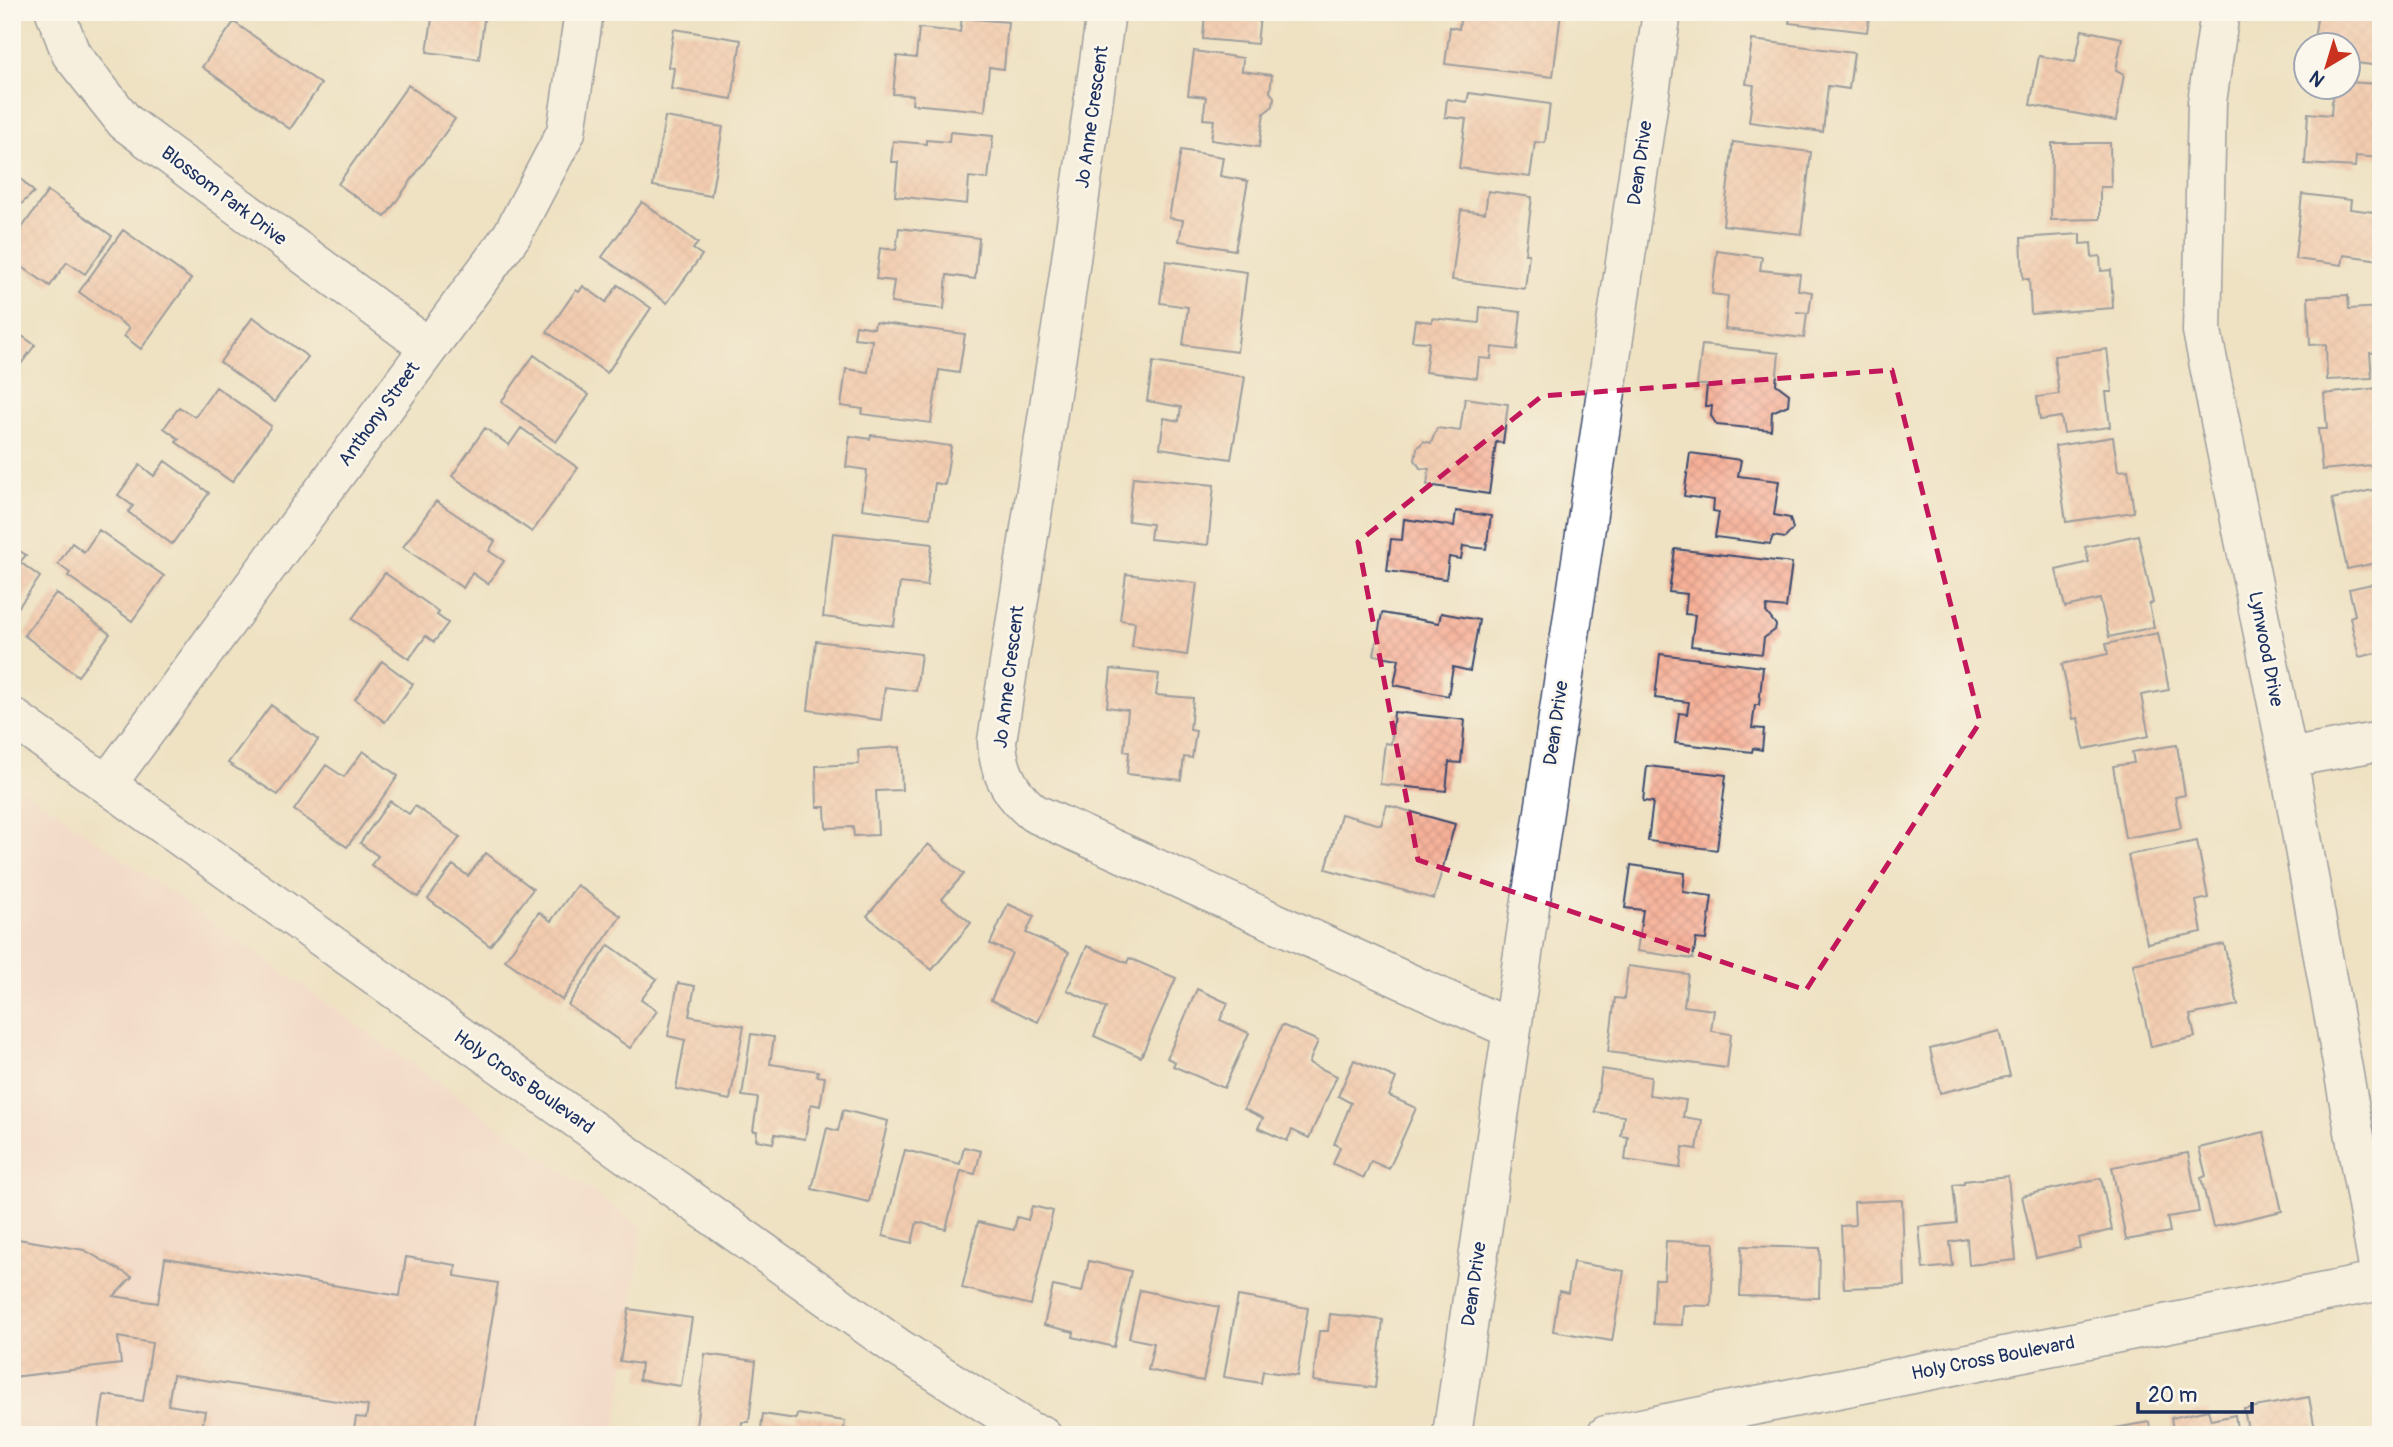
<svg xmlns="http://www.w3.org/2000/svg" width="2393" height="1447" font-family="Pangolin,sans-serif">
<defs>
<pattern id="building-cross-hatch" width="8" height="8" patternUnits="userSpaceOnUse" patternTransform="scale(1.75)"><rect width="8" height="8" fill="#f7b097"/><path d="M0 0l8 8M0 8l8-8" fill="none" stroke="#d39885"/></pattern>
</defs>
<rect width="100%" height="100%" fill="#fbf7ec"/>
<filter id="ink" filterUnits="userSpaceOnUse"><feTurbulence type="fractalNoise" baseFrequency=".0143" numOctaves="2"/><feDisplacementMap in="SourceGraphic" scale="14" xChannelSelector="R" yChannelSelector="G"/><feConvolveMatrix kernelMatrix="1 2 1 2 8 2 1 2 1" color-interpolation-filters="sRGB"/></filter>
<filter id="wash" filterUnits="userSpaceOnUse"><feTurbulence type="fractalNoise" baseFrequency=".00686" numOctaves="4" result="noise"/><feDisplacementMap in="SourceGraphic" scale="28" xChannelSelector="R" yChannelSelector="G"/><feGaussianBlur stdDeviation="1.57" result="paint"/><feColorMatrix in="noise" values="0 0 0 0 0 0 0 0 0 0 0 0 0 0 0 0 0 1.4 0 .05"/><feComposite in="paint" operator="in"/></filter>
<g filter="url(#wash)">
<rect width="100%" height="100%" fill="#efe2c3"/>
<path fill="#f7d0ce" d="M12,780L642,1227L616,1435H12Z"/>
<g id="blocks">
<path fill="url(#building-cross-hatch)" d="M433,12H485L479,59L427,52Z
M1205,12H1266L1260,16L1257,44L1203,39Z
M1461,12H1561L1553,77L1445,64L1450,27L1459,29Z
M1791,12H1870L1867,32L1789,23Z
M2318,12H2381V66L2348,62V46H2313Z
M962,18L1008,22L1004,69L989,67L985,111L912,104L913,95L893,94L897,56L916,58L919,28L960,32Z
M234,22L321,84L290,129L202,67Z
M674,29L741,40L732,99L671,89L674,68L668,67Z
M2082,30L2122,38L2116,70L2124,74L2116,121L2030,105L2039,56L2075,62Z
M1752,40L1854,53L1849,89L1828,86L1823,132L1749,122L1754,85L1746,84Z
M1194,51L1243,58L1242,71L1272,75L1270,92L1274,97L1273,106L1264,113L1259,147L1211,140L1214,120L1203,119L1206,97L1188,95Z
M2348,82L2378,84L2381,158L2356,156L2355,167L2305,164L2308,113L2331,115L2333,88H2348Z
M408,85L455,119L385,217L338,184Z
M1469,93L1550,104L1545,143L1535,142L1530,177L1459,168L1466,119L1445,117L1447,99L1467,102Z
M665,117L723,127L711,196L653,186Z
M950,132L993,136L988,179L969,177L967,204L895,196L898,162H891L893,141L926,144V140L949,142Z
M1733,142L1811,152L1801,234L1723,225Z
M2052,143H2110L2111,187H2100V219L2051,220Z
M1181,150L1223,157L1220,176L1248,181L1235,250L1179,241L1183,220L1169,218Z
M12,170L34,192L12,213Z
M48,191L112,236L85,274L67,262L50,286L12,260V242Z
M1488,191L1532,197L1525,254H1529L1525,289L1452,280L1461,210L1485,213Z
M2302,194L2351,200L2350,209L2381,213V260L2344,255L2342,265L2295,259Z
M642,202L698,243L693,249L702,255L667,303L602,257Z
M899,228L979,238L975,279L947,275L944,309L891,303L894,281L876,279L880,248L896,250Z
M123,230L191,279L141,349L124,336L129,328L79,292Z
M2080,234V244L2091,243L2092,257L2100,256L2101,271L2111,270L2113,308L2031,314L2029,279H2023L2021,238Z
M1717,251L1762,257L1760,270L1800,274L1798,290L1812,292L1809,313L1796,312L1807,313L1804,338L1725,329L1728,296L1712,294Z
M1166,261L1247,272L1237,352L1183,345L1188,307L1160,303Z
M618,285L651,308L607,373L547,332L576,290L579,292L583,286L606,302Z
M2348,295L2349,309L2381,307V352L2370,353L2372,378L2327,380L2326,344L2310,345L2308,297Z
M1480,307L1521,312L1517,350L1492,347L1491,359L1479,358L1477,378L1425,372L1429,342L1412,341L1415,320L1432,322V318L1479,323Z
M253,317L308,357L274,402L220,362Z
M875,322L965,334L959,373L939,370L931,423L862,414L863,409L841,406L846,369L868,372L872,340L854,338L856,325L874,328Z
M12,329L35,345L12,376Z
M1702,345L1779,353L1776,384L1789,394L1788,405L1772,412L1771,430L1717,425L1711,416L1712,406H1705L1707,385H1697Z
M2107,349L2112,392H2106L2110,427L2064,433L2061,417L2040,420L2037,397L2059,394L2054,356Z
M534,355L589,395L556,442L501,402Z
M1153,362L1245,377L1231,459L1160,448L1164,418L1179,421L1181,407L1147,401Z
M216,387L271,426L232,482L176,442L179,439L164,428L179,407L195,417Z
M2378,388L2381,464L2322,470L2318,429H2327L2324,394Z
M1465,398L1508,404L1503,443L1496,442L1489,494L1427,485L1429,469L1420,468L1415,460L1417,448L1424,441L1431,443L1437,428L1460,431Z
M485,428L509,445L521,428L578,468L532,532L452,476Z
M871,435L951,446L945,485L935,483L930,518L862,509L867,470L846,467L850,436L870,439Z
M2113,437L2118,471L2128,470L2134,512L2066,522L2055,446Z
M1690,453L1741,460L1738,476L1779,481L1774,515L1790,518L1793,529L1785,538L1773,536L1770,544L1715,537L1719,512L1713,511L1714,500L1684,496Z
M165,461L209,493L172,544L128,512L133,506L118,495L140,465L154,476Z
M1133,477L1214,485L1208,545L1150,539L1152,524L1128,521Z
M2381,488V562L2347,569L2332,499Z
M436,501L495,541L489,551L504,561L488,584L472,573L463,588L403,547Z
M1456,511L1491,516L1486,549L1463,546L1461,559L1449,557L1446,579L1387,571L1391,539L1402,540L1404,519L1454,526Z
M99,530L164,576L132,621L68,576L70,573L58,564L72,543L84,552Z
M833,533L932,544L927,586L900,583L894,626L823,617Z
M2138,535L2153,603L2149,604L2154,627L2109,637L2100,599L2065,607L2056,570L2089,562L2085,547Z
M12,546L26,555L20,562L40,577L17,609L12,605Z
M1675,549L1792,563L1786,608L1767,606L1766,612L1776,625L1775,630L1764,638L1762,654L1691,646L1695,615L1685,614L1687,594L1669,592Z
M385,573L439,612L437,615L448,623L434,642L426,636L409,659L352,619Z
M1126,574L1197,583L1187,655L1132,647L1135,622L1120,620Z
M2381,582V652L2359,657L2350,617L2355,615L2349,589Z
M56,593L110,634L78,676L24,635Z
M1382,613L1439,623L1441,613L1479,620L1470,671L1453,667L1448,696L1394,685L1399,659L1374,655Z
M2158,633L2169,690L2141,695L2149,736L2084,749L2078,718L2073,719L2062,664L2108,654L2106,644Z
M816,641L921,654L916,691L885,687L881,720L808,710Z
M1660,654L1763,667L1759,705H1755L1752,728L1764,729L1762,750L1753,748L1752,752L1675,743L1679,713L1687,714L1689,702L1655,698Z
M382,661L413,684L385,722L355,699Z
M1111,669L1159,674L1156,695L1193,698L1190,730L1196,731L1192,758L1184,757L1181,780L1127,774L1129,752L1124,751L1128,710L1107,707Z
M271,705L318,740L278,795L228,763Z
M1394,712L1465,720L1461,763L1449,762L1446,791L1380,784L1385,743L1391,744Z
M2177,745L2185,795L2175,797L2181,828L2125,838L2113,766L2134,763L2132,752Z
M900,747L902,790L876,791L878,835L854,836L853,827L826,828L825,807H817L816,766L859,764L858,750Z
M363,751L398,776L347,847L294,810L326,765L344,777Z
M1647,766L1726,775L1717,850L1648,841L1653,802L1643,801Z
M390,801L409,814L415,806L460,837L418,897L371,865L378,856L360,843Z
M1387,805L1455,824L1434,899L1326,869L1341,814L1381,825Z
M2197,841L2208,898L2196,901L2202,932L2147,943L2128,855Z
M928,844L964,874L942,899L971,923L932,970L867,916Z
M486,853L533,889L490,946L428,899L453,865L468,876Z
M1631,865L1685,873L1683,892L1712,896L1706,940L1696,939L1693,959L1637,951L1643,910L1625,908Z
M577,885L621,916L562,1000L505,960L539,912L551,921Z
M1008,904L1034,916L1026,933L1069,952L1038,1022L991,1000L1012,953L990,944Z
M2224,944L2238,1005L2190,1015L2195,1037L2151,1047L2133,964Z
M609,945L657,979L641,1000L657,1011L630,1048L568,1005Z
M1087,946L1127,963L1129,958L1176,978L1141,1057L1094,1036L1106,1008L1067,990Z
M1628,966L1688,974L1684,1006L1714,1010L1711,1031L1731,1034L1727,1068L1608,1052L1615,998L1624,999Z
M678,983L695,986L689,1016L744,1026L730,1100L676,1089L685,1040L668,1036Z
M1197,989L1228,1003L1220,1020L1249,1033L1224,1088L1173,1066L1175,1062L1167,1058Z
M1282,1025L1318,1041L1309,1063L1337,1076L1309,1138L1292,1130L1287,1141L1258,1128L1263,1118L1244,1109Z
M1999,1031L2010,1076L1940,1093L1930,1049Z
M751,1034L774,1037L770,1064L818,1071L817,1076L825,1077L820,1106L811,1104L805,1139L775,1134L773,1143L756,1140L757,1131H753L758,1098L742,1096Z
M1354,1060L1396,1078L1389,1096L1416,1108L1389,1169L1371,1161L1364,1178L1333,1164L1340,1147L1334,1144L1351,1103L1338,1096Z
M1602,1069L1651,1077L1649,1095L1686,1100L1683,1117L1702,1120L1697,1149L1683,1147L1680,1168L1625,1160L1628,1137L1621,1136L1624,1116L1595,1112Z
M843,1110L888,1121L869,1202L812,1189L827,1128L838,1131Z
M2264,1132L2282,1211L2213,1227L2201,1178L2206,1176L2199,1148Z
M964,1147L981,1151L975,1174L961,1171L946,1229L917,1222L912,1243L883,1236L905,1150L960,1164Z
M2188,1153L2199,1212L2167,1217L2170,1232L2126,1240L2112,1167Z
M2008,1176L2016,1260L1969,1265L1967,1239L1950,1242L1953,1266L1923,1269L1919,1227L1957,1223L1953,1185L1964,1184V1181Z
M2101,1178L2112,1230L2078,1238L2080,1248L2036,1258L2022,1196Z
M1902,1200L1905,1286L1844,1288L1841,1226L1855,1225L1854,1202Z
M1032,1206L1053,1211L1031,1305L962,1288L978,1222L1014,1230L1017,1217L1028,1220Z
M12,1238L84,1250L132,1277L114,1296L158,1303L165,1258L400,1296L406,1257L456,1265L455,1276L498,1283L473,1435H353L356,1417L366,1418L368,1406L173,1375L168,1405L205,1411L201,1435H98L104,1395L143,1401L152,1343L118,1337L121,1364L12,1377Z
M1666,1241L1714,1243L1711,1306L1683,1305L1682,1325L1653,1324L1655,1279H1664Z
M1742,1246L1820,1248L1819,1298L1740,1296Z
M1089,1261L1131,1271L1114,1347L1073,1337L1074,1332L1044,1325L1053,1286L1082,1292Z
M1573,1262L1624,1271L1612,1341L1553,1331L1559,1291L1568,1293Z
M1140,1290L1219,1307L1203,1381L1148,1370L1154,1343L1129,1338Z
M1238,1296L1308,1308L1297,1376L1263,1371L1261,1383L1224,1377Z
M629,1309L692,1318L681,1386L639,1380L641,1364L620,1361Z
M1330,1314L1383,1320L1375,1388L1313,1381L1319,1331H1328Z
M705,1354L756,1361L749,1422H742L740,1435H695Z
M2309,1397L2316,1435H2249L2244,1409Z
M2208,1410L2211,1420L2235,1415L2238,1435H2174L2171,1418Z
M763,1414L796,1419L797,1414L845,1421L843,1435H760Z
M2149,1422L2151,1435H2087V1433Z"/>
</g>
</g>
<g filter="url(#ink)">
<use href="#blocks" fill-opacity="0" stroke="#3b4a6d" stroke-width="2"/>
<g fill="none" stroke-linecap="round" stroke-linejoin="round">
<defs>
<path id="minor" d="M55,12L71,54L125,122L428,347
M1106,12L1063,316L997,741C998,771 1011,795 1034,813L1511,1029
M2220,12L2207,102L2202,331L2288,758L2381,1284
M12,717L897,1347L1031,1432L1042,1435
M2288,758L2381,741
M107,784L512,235L566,132L584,12
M1452,1435L1662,12
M1606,1435L2381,1281"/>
</defs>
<use href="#minor" stroke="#3b4a6d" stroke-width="41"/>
<use href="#minor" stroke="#fff" stroke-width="38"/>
</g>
</g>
<path d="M0 0H2393V1447H0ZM1892,370L1980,722L1806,990L1418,860L1358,542L1542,396Z" fill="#efe2c3" fill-opacity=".55" fill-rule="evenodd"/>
<path fill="none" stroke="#c2185b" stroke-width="5" stroke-dasharray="14 9" stroke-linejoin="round" d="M1892,370L1980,722L1806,990L1418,860L1358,542L1542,396Z"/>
<g text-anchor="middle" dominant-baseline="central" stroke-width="5" stroke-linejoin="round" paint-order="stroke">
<g font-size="19" fill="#1b2f5e" stroke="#fbf7ec">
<text transform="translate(1092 117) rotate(-82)">Jo Anne Crescent</text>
<text transform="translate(1640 163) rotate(-82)">Dean Drive</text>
<text transform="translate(224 196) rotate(37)">Blossom Park Drive</text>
<text transform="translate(379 414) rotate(-54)">Anthony Street</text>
<text transform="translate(2266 649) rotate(79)">Lynwood Drive</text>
<text transform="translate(1009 677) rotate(-83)">Jo Anne Crescent</text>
<text transform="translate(1556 723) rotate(-82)">Dean Drive</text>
<text transform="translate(524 1082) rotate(35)">Holy Cross Boulevard</text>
<text transform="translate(1474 1284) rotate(-82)">Dean Drive</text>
<text transform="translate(1993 1358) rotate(-11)">Holy Cross Boulevard</text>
</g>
</g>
<rect width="2393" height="1447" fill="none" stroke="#fbf7ec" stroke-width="42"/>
<g transform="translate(2327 66) rotate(218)"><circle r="33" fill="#fbf7ec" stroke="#a1a7b3" stroke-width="2"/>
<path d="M0-5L12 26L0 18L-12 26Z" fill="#c8321e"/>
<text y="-10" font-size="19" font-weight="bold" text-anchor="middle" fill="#1b2f5e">N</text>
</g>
<path d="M2138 1402v10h114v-10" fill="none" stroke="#1b2f5e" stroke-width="3.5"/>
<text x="2148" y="1402" font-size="21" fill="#1b2f5e" stroke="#fbf7ec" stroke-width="5" paint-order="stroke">20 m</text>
</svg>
